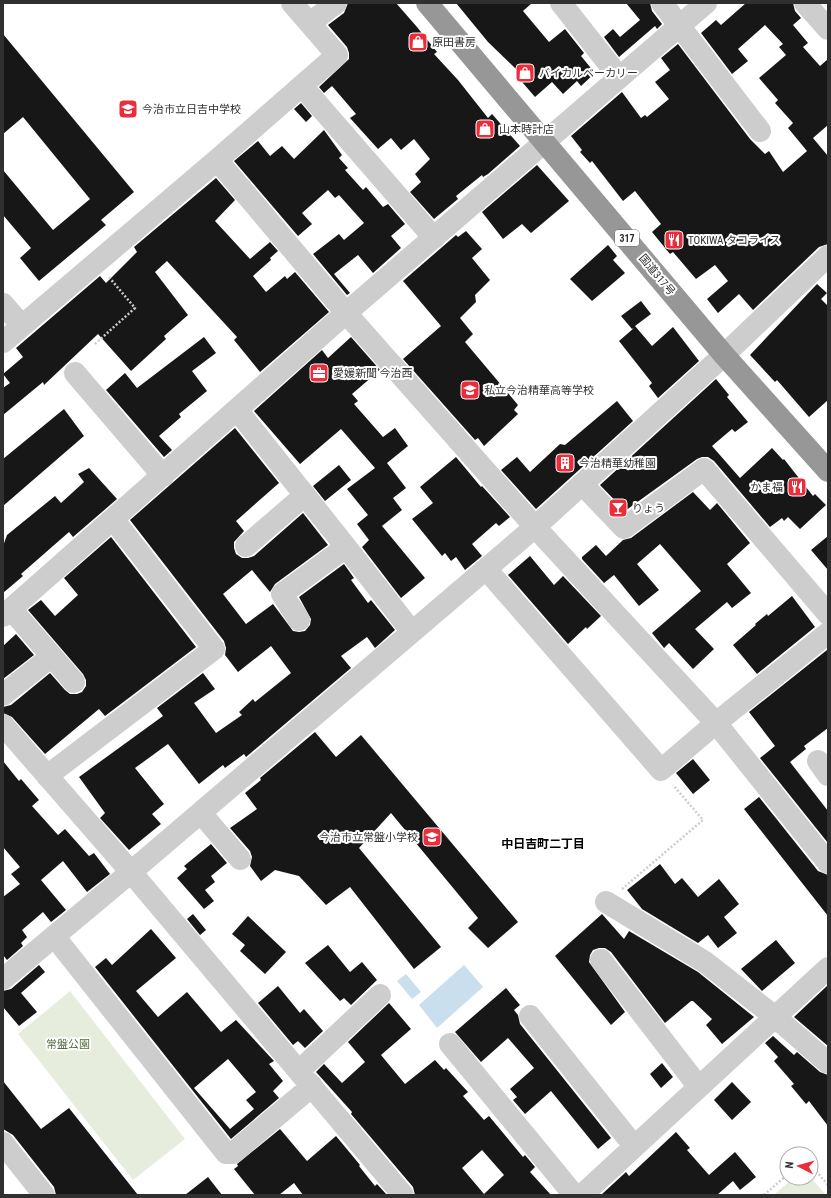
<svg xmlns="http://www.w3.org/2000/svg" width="831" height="1198" font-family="'Roboto Condensed','Noto Sans JP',sans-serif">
<rect width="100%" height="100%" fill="#fff"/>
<path fill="#e6eddd" d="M70,991L185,1139L133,1180L18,1034Z
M793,1178H811L826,1195H774Z"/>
<path fill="#c9dfed" d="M464,965L483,987L437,1028L419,1005Z
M406,974L421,992L412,999L397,981Z"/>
<path fill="#171717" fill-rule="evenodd" d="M348,3H396L417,27L437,52L434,54L458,80L488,118L492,114L520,146L488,174L483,177L482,175L456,196L458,199L434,219L410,192L421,182L415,174L430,159L414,139L401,150L391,138L378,149L350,118L356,114L332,86L324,93L319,87L349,59V53L347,47L328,25L344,13Z
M456,3H532L523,11L549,42L565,29L584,53L581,56L595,73L581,86L577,81L563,94L552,82L535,97L516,75L519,72L488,42Z
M626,3H650L652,11L662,24L657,29L655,26L619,57L604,37L613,29L620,37L640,20Z
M746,3H793L795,11L801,18L793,25L808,43L803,47L820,66L828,59V125L813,138L828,156V244L819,247L753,310L739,294L718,313L707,299L728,281L715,265L696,279L673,252L670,254L652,232L661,224L635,191L623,201L592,161L590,163L580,152L582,150L571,136L622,92L641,118L645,115L647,117L669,99L655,82L670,70L661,58L678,44L750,139L765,154L769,151L783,172L807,151L788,128L793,123L775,103L778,100L759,78L786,55L779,47L783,44L765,25L738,49L748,61L732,74L701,33L716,20L721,25Z
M3,34L134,192L101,220L106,225L39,281L20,258L31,248L3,215V170L53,230L90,199L23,117L3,134Z
M301,103L312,116L306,122L294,109Z
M324,130L342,155L339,158L348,168L345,170L363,190L366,187L383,207L388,204L405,224L391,236L401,248L373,273L358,255L334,274L350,293L347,295L313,254L339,234L344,240L364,223L339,195L335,198L328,190L302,213L312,224L298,236L234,161L258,141L270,156L282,146L294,159Z
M537,165L569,201L531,233L522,224L503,239L482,212Z
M216,178L235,200L215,221L250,259L270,242L278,251L270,258L271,260L253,276L266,292L285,276L287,279L295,272L329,312L260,372L234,340L237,337L167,261L155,272L188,315L164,336L166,339L131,371L98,334L44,385L43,382L3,415V388L10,383L3,374L23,357L16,348L100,276L106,283L137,252L134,247Z
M466,231L482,249L472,258L490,280L475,295L476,302L460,318L473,334L465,342L518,405L514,410L518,414L484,446L478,438L475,440L403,359L441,326L403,281L456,235L458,237Z
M608,245L617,256L613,260L625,273L592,301L570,279Z
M817,284L827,293L821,299L828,306V400L809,417L777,380L775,382L750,355Z
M641,301L651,314L635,326L652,346L673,327L699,361L658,398L649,386L652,383L619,341L634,328L632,329L621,316Z
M204,337L216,353L192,371L207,391L179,414L181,417L159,436L172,450L164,457L106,390L125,373L137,388Z
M351,337L380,370L352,394L358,401L354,404L383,437L395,428L408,446L387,463L406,488L393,498L402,510L382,526L425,578L401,598L362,547L369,540L357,524L368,515L347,489L375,468L341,429L300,464L254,411L322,350L328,358Z
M716,379L729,395L727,397L748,422L735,432L732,429L712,446L740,478L772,448L783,460L784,459L813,496L815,494L826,505L800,529L788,517L784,521L782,518L770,527L714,461L708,457H702L697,459L625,511L600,485Z
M617,401L633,421L536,509L501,470L517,457L530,472L560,444L565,445Z
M64,409L84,436L3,506V459Z
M235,428L279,483L236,521L244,531L234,542V548L236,554L242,558H248L254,556L303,513L328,545L275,584L270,592L252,570L223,594L246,624L273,604L293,631L299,632L305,631L310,625L311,619L299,597L344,564L354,578L351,580L368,603L371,600L395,630L375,648L367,637L341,656L351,668L246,757L244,754L225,768L223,765L199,784L168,744L135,768L164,804L152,814L161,824L129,850L100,818L105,813L79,777L163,716L157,708L203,673L215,689L194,703L216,733L242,715L239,712L253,699L255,702L291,673L271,646L238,672L225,655L226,648L224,641L130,520Z
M456,457L481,487L482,486L510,517L499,526L496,523L472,544L482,556L465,570L456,557L451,561L445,553L442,556L412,519L433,503L420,487Z
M339,465L351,480L325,501L313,486Z
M89,468L117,499L73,537L69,532L21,574L23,576L3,593V546L7,535L55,496L61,503L84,482L78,474Z
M693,492L710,510L717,503L750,543L727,564L751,593L732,608L727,602L695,629L714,649L693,669L669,643L664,648L652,633L701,591L660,544L637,564L659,590L639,606L614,575L604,583L582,559V557L596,545L606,556L623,540L631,538Z
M828,536V570L811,550Z
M111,537L196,647L105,716L99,709L45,754L12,717L3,713V707L11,705L50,673L65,690L70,694H77L82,692L86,686V680L83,674L28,610L41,600L55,616L78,595L64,578Z
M530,556L554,585L563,576L601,616L587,629L586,627L568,644L508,575Z
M792,596L815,627L757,674L733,645L756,625L755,624L767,614L768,616Z
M16,634L34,655L3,679V646Z
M827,650L828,728L804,746L806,749L790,762L828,811V843L760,758L775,746L749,712Z
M315,732L336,757L361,735L518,922L488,948L468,928L478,918L391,813L359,848L441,947L414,969L350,887L326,905L299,876L275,870L261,881L250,866L252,857L250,851L230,828L257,809L245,793L261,780L260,778Z
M693,759L710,780L693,794L676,773Z
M3,761L19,781L21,779L39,800L32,806L58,835L65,829L89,856L94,853L110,874L87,892L63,861L41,880L66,910L51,922L43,912L22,930L27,937L21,943L23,946L7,960L3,955V897L20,884L11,874L20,867L3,847Z
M759,797L818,871L828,875V916L744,809Z
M211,844L227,863L211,876L215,882L205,890L214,901L204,909L177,878L187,869L184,866Z
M660,864L675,884L682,878L698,897L719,879L739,904L724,917L737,933L718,948L708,935L698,943L642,909L627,890Z
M193,914L206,930L200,935L187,919Z
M602,914L624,939L629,931L698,972L754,1017L722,1044L706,1025L712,1019L693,1001H691L665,1023L611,952L605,948H599L593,950L590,955L589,962L625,1012L611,1025L555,956Z
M248,916L286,952L265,974L240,951L245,945L232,934Z
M151,929L176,958L136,991L158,1017L187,992L221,1032L236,1020L274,1061L269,1064L283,1081L273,1091L279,1098L231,1139L95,967L106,958L112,965ZM228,1059L256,1092L246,1100L254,1109L230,1129L194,1088Z
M776,940L795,963L762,991L741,969Z
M328,945L350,972L362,962L377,980L351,1005L344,998L340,1001L305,963Z
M39,965L45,972L21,993L37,1012L19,1026L3,1007V991L11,989Z
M828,985V1046L794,1017Z
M278,986L300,1013L304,1009L323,1031L305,1048L298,1041L293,1045L258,1003Z
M506,988L520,1005L514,1010L518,1015L520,1024L611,1138L598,1149L551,1091L525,1114L513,1100L517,1097L510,1089L534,1068L508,1038L481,1062L455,1032Z
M389,1003L411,1029L381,1055L405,1084L435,1060L444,1070L446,1068L468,1092L463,1096L484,1120L489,1116L523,1157L525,1155L535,1167L530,1172L551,1195H415L413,1187L351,1114L352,1112L316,1072L324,1064L342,1083L365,1062L348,1042ZM482,1150L504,1175L484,1194L462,1168Z
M773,1036L794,1055L797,1052L820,1072L828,1075V1126L809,1101L806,1104L791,1086L794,1084L774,1061L778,1057L765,1043Z
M662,1063L673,1077L661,1088L650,1074Z
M3,1081L41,1129L69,1108L138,1195H56L54,1187L13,1135L3,1129Z
M732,1082L751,1102L732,1120L714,1100Z
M280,1129L307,1161L336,1136L360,1165L359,1166L375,1186L377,1184L387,1195H303L294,1183L279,1195H255L234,1169L238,1166L237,1164Z
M676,1132L690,1148L687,1150L709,1175L735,1152L756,1177L740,1190L733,1181L717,1195H601L626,1172L629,1176Z
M208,1177L222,1195H185Z"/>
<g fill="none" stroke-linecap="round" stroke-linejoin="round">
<path stroke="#cdcdcd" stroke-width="2.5" stroke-dasharray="2 2" stroke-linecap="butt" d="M95,344L135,308L108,276
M622,889L703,820L673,785
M811,1165L828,1185
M764,1195L787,1175"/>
<path stroke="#cdcdcd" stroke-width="22" d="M561,3L619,77
M662,3L760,131
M805,3L828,29
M310,23L336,3
M302,86L434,238
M217,160L346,313L535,527L716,723L828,863
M3,304L22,326
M3,342L217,160L337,55L292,3
M75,373L163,476
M237,410L346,547L412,632
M582,484L624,528L704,469L828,614
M246,546L305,495
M486,569L661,770L716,723L828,633
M11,609L74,682
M3,616L346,313L706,3
M299,620L282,594L346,547
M3,695L52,656
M3,725L131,872L403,1195
M818,761L828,775
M47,776L214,649L113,519
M201,813L240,859
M606,902L705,962L774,1016L828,1063
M54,936L226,1153H233L312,1086
M601,960L698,1086
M3,979L131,872L535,527L724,355L828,256
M530,1016L634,1146
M450,1044L574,1195
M299,1071L380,995
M3,1143L44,1195
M582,1195L828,968"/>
<path stroke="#979797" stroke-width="22" d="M427,3L724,355L828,471"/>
</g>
<defs>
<symbol id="shop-square" viewBox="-11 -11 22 22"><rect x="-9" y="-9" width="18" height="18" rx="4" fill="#eb2d3b" stroke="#fff"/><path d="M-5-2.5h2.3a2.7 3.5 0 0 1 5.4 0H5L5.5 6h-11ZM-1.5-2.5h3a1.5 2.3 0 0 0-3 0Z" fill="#fff"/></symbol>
<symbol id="school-square" viewBox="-11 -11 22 22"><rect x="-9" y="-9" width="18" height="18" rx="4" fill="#eb2d3b" stroke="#fff"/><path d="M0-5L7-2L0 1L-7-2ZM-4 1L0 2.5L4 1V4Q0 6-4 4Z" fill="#fff"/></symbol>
<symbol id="restaurant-square" viewBox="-11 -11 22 22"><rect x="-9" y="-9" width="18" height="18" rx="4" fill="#eb2d3b" stroke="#fff"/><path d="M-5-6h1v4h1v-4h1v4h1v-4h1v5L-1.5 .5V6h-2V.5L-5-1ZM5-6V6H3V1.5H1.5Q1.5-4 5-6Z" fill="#fff"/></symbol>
<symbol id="office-square" viewBox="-11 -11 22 22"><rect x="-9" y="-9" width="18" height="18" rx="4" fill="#eb2d3b" stroke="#fff"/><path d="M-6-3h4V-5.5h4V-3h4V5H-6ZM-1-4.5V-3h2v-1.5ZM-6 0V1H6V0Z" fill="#fff"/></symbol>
<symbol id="building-square" viewBox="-11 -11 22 22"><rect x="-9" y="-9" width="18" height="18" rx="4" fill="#eb2d3b" stroke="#fff"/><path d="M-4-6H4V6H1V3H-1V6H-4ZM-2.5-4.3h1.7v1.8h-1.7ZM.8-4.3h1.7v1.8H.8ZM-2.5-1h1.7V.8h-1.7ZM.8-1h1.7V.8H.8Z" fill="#fff"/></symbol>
<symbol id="bar-square" viewBox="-11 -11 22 22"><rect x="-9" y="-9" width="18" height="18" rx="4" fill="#eb2d3b" stroke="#fff"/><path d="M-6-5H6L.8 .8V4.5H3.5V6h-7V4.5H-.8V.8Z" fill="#fff"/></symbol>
</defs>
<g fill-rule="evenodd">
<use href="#shop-square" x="407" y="31" width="22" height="22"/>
<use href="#shop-square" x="514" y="62" width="22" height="22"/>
<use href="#school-square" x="117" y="98" width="22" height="22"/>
<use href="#shop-square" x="474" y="118" width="22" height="22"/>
<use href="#restaurant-square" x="663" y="229" width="22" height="22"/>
<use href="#office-square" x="308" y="362" width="22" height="22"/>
<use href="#school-square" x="459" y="379" width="22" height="22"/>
<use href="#building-square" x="554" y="452" width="22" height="22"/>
<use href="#restaurant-square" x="786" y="476" width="22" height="22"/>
<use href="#bar-square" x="607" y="497" width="22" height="22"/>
<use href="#school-square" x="421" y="826" width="22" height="22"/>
</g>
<g text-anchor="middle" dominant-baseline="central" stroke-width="4" stroke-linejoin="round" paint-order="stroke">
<rect fill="#fff" stroke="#6e6e6e" stroke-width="1" x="615" y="230" width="24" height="16" rx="3"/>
<g font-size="10" font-weight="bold" fill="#303030">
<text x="627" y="238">317</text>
</g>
<g font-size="11" fill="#303030" stroke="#fff" text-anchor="start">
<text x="432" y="42">原田書房</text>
<text x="539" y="73">バイカルベーカリー</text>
<text x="142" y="109">今治市立日吉中学校</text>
<text x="499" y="129">山本時計店</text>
<text x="688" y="240">TOKIWA タコライス</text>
<text x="333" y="373">愛媛新聞 今治西</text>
<text x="484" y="390">私立今治精華高等学校</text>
<text x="579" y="463">今治精華幼稚園</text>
<text x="783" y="487" text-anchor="end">かま福</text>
<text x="632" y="508">りょう</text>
<text x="418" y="837" text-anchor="end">今治市立常盤小学校</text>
</g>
<g font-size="11" fill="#303030" stroke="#fff">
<text transform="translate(657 275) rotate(50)">国道317号</text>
</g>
<g font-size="11" fill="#526d3b" stroke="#fff">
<text x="68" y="1044">常盤公園</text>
</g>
<g font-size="12" font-weight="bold" fill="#000" stroke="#fff">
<text x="543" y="844">中日吉町二丁目</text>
</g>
</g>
<rect width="831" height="1198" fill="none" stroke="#303030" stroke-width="8"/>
<g transform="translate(799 1166) rotate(276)"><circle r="19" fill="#ffffff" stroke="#acacac"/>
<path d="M0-3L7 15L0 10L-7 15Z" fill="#eb2d3b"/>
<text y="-6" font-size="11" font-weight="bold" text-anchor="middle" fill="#303030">N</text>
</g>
</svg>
